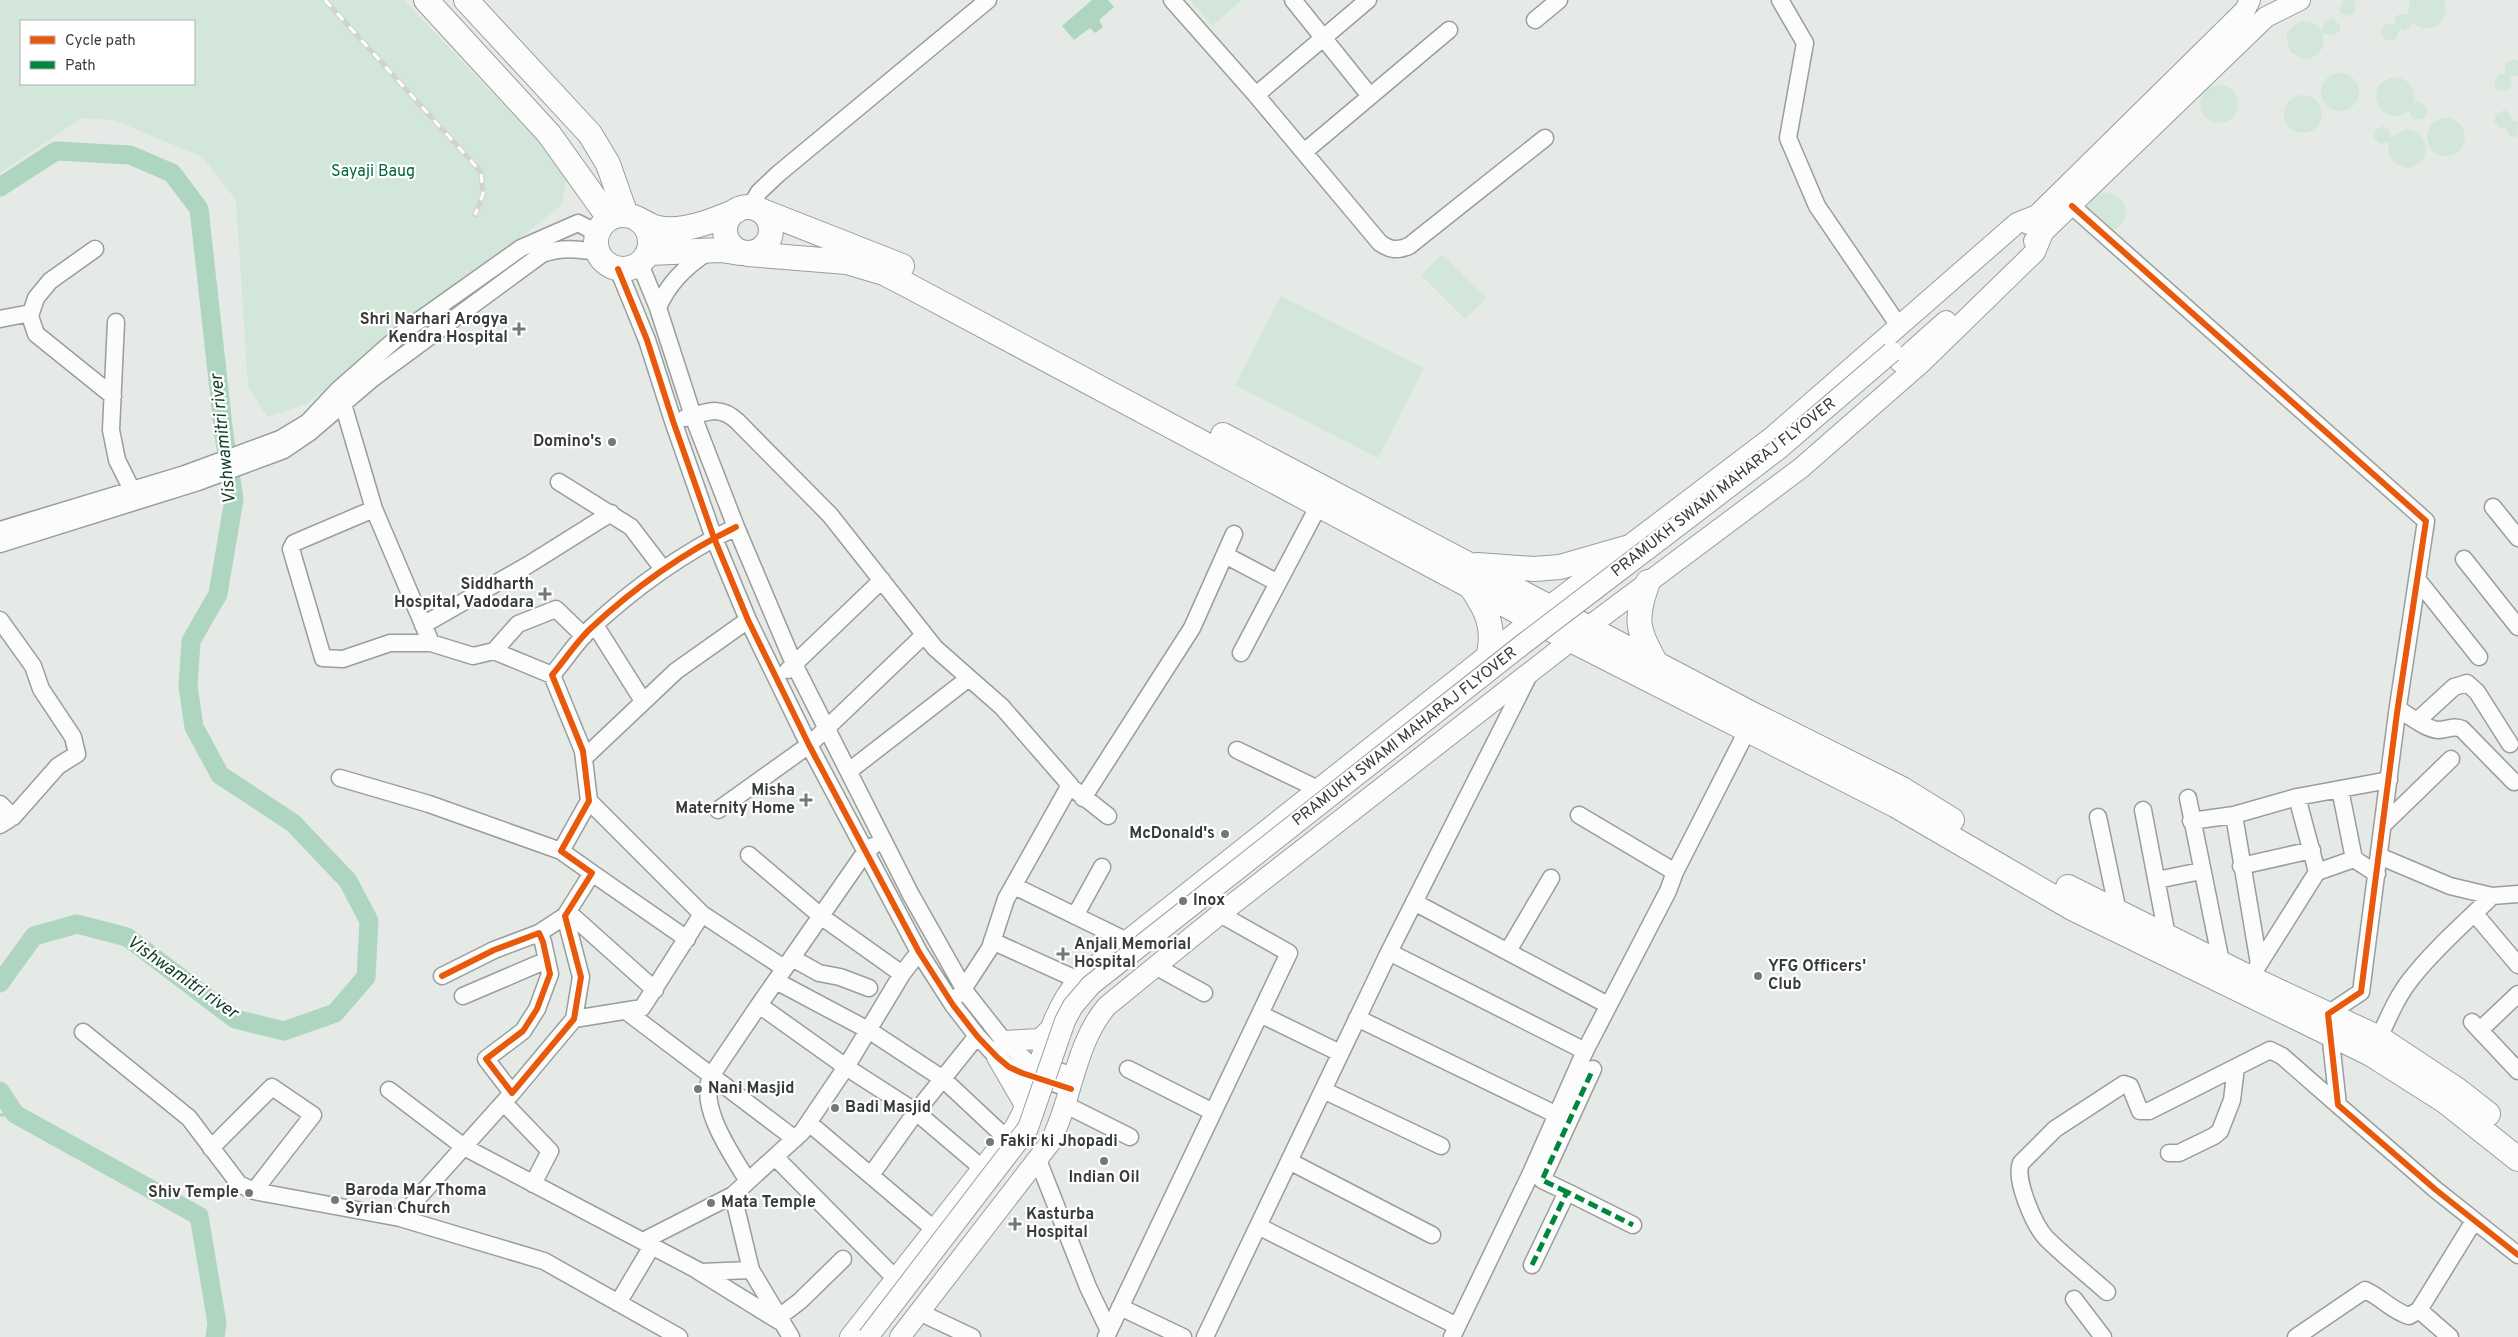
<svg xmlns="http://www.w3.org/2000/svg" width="2518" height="1337" font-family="Overpass,sans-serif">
<rect width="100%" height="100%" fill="#e5eae7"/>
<path fill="#d2e7da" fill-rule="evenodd" d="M0,0H404L568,173L561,206L306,404L267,417L248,386L236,200L202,157L114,120L82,118L0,173ZM21,21H194V84H21Z
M1190,0H1242L1212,26Z
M2343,0H2365L2354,1L2356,10L2349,16L2341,14L2339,10Z
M2410,0H2444C2453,21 2429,38 2413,23L2405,31L2399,30L2396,39L2392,41L2384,39L2381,31L2386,24H2395L2396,16L2400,14H2408Z
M2332,18L2340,25V30L2333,36L2323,33C2326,47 2319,58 2305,60L2290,52L2286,36C2293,19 2310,17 2322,30L2324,22Z
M2514,59L2518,61V75L2510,77L2512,84L2509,89L2500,91L2496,89L2494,81L2499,74L2505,73V63Z
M2321 92a19 19 0 1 1 38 0a19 19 0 1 1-38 0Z
M2395,77C2409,78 2416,89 2414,103L2419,102L2427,108L2425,118L2416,120L2412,118L2409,110C2382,132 2358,84 2395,77Z
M2200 104a19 19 0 1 1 38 0a19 19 0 1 1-38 0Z
M2284 114a19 19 0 1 1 38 0a19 19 0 1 1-38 0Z
M2504,110L2509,112L2512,121H2518L2517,138L2509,136L2506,128H2500L2494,122L2496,114Z
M2427 137a19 19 0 1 1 38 0a19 19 0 1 1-38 0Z
M2383,126L2388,128L2391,137L2407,129C2432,133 2432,165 2407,168C2393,165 2386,156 2389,142L2380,144L2374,138L2375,130Z
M2106,192C2129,196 2133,221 2112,231L2087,213C2088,201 2095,195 2106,192Z
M1442,254L1487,298L1465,319L1421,275Z
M1281,296L1424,368L1378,458L1235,385Z"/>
<path fill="#aed5bf" d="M1092,0H1108L1114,7L1099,20L1103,27L1095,33L1090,28L1074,40L1062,26Z"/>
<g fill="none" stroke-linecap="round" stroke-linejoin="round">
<path stroke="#aed5bf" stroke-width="3" d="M0,1115L15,1114"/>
<path stroke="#aed5bf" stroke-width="19" d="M0,187L56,151L130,155L172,173L199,209L224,435L234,499L218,594L191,641L188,686L194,727L220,775L293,823L348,881L369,921L366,977L335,1013L284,1031L235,1019L127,937L77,924L34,936L0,983
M0,1091L15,1114L199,1216L217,1323L215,1337"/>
<defs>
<path id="minor" d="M1172,0L1256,95L1380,243C1390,250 1397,251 1409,246L1545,138
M1293,0L1370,96
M1780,0L1805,43L1788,138L1817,206L1899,326
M1535,20L1559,0
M1256,95L1368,0
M1304,152L1449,30
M2072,206L2426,521L2397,713L2361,992L2328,1014L2338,1105L2436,1190L2518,1255
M750,207L759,192L778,174L988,0
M95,249L50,281L36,298L30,316L36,334L113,396
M640,264L658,308L693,416L736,527L794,664L911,895L967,994L1004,1041L1028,1062L1075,1076
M618,269L647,340L673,421L714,538L748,620L809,745L919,952L953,1005L977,1036L997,1057L1009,1067L1022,1073L1071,1089
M658,308C668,283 686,266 708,252
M0,319L31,313
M116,322L111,430L117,460L132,490
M343,404L374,509L431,643
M685,418C706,413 719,404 737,421L830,515L935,648L1002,707L1070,785L1006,899L990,948L960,994
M559,482L631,527L663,569
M2493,507L2518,538
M374,509L294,543L291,549L323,658L343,659L390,643H431L473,656L494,651L518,624L556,609L584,636
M0,530L185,474L280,439L308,422L338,390L407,329L521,248L578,223L597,233
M0,544L198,482L284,450L309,433L372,379L542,254C562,247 577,249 598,252
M1225,555L1278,583
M2464,559L2518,627
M2417,579L2479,657
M0,620L33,666L41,689L73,737L77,754L58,766L13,817L0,825
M423,625L528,565L611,513
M595,625L643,701
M494,651L552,675
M1241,653L1319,505
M788,670L882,580
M2398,709C2409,715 2425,729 2438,730C2446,730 2454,725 2462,729L2514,782
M2418,720L2454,687L2467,683L2477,692L2510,744
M1237,750L1318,789
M584,758L676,671L748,620
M849,771L969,678
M340,778L429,804L561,851
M2340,789L2354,859
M1075,790L1108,816
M2297,797L2317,872
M1083,798L1192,628L1234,534
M2188,798L2221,962
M0,804L13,817
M718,810L809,745L924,635
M2143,810L2167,936L2164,942
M1579,815L1675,872
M2234,815L2259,964L2257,967
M2098,817L2118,912
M2191,821L2234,815L2297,797L2389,780
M2383,825L2451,759
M873,846L866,851L759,1005L846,1067L902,974L919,952
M749,855L822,917L902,974
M2379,856L2450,886L2492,896L2518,894
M2241,866L2312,850
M592,873L687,939
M2157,880L2201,871
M1014,886L1127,941
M1414,902L1608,1005
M568,912L655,990
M702,914L784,968
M2475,914L2518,965
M1075,916L1102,867
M539,933L565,916
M992,941L1078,980
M1508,951L1551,878
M1389,952L1585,1051
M792,958L819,973L840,977L869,988
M2259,964L2317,872L2354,859L2377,874
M1155,966L1204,993
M442,976L494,950L539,933L543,942L550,974L537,1009L523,1031L486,1059L512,1093L574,1019L581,977L565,916L592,873L561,851L589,801L583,751L552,675C565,660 577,641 591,628C634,588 683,553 736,527
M776,981L870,1031L943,1079L1006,1138
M463,996L547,960
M626,1011L795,1139
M1260,1014L1340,1053
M1357,1018L1555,1114
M574,1019L642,1008L702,914L589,801
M2472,1022L2518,1071
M2480,1030L2518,994
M83,1032L189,1118L239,1184L254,1191L400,1218L544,1261L679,1337
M2375,1046C2386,1024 2395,999 2411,979C2435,948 2465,923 2492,896
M1128,1069L1213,1112
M389,1090L464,1147L701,1272L751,1270
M1323,1090L1441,1146
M504,1103L550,1151L533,1184
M1066,1105L1130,1137
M809,1123L935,1230
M211,1148L272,1087L313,1115L254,1191
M2169,1153H2179L2214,1136L2220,1131L2232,1100L2236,1067
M775,1157L896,1279
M1038,1160L1088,1287L1109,1331
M1289,1161L1432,1235
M871,1175L916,1112L977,1036
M748,1181C732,1155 698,1107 711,1076L759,1005
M1567,1192L1542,1180L1593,1069
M733,1195L751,1270L791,1337
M400,1218L512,1093
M1258,1226L1457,1326
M643,1241L733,1195L802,1132L846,1067L916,1112L982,1168
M1532,1265L1567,1192L1633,1225
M698,1271L779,1321
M2107,1292C2087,1274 2065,1257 2046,1238C2034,1225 2014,1179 2021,1163L2055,1129L2124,1084L2130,1086L2140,1111H2149L2270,1050L2282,1056L2338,1105
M2074,1299L2103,1337
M618,1303L652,1246
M1120,1307L1183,1337
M2419,1310L2450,1337
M919,1312L972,1337
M779,1317L800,1301L843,1259
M1106,1337L1289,953L1220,914
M1205,1337L1389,952L1530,673
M1452,1337L1531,1173L1585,1051L1668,891L1675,872L1752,721
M2296,1337L2365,1290C2381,1297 2392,1311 2409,1316L2419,1310L2474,1221"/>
<path id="major" d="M2028,224L2245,10L2250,0
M2034,241L2266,17L2300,0
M1900,362L1946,321
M1004,1041L1040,1039L1051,1028
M997,1057L1026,1107
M850,1337L1015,1127C1042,1080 1042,1019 1080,978L1548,607L1772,437L2017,223L2037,215
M900,1337L1050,1143C1072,1100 1075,1043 1107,1006L1220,914L1587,628L1801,468L1920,364L2035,252L2043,233"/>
<path id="highway" d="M426,0L549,134L609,218
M466,0L590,134L608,164L626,215
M725 230a23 23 0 1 1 46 0a23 23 0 1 1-46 0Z
M757,209L902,266
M596 242a27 27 0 1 1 54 0a27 27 0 1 1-54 0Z
M636,218C643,221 651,227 658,228C683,233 713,221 736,211
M648,253L721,250L740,253
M748,254L847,262L884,273L911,287L1571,640L1895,805L2072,908L2371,1054L2445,1101L2518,1159
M1223,435L1750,713L1902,789L1952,820
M1477,565L1534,569L1560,567L1626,548
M1648,582C1634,619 1637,631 1657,665
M1471,587C1486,609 1495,626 1489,654
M2068,887L2250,978L2379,1038L2456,1089L2488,1114"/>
</defs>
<use href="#minor" stroke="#9a9e9b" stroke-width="19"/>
<use href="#major" stroke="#9a9e9b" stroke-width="22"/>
<use href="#highway" stroke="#9a9e9b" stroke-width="26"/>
<use href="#minor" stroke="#fbfcfb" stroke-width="16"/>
<use href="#major" stroke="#fbfcfb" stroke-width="20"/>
<use href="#highway" stroke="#fbfcfb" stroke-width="24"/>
<defs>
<path id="rail" d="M325,0L481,172L483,194L475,215"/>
</defs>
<use href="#rail" stroke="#d1d3d2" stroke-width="5"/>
<use href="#rail" stroke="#fff" stroke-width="3" stroke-dasharray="9" stroke-linecap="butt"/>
<defs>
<path id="major-bridge" d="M868,1337L1028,1128L1065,1021L1073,1006L1091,985L1522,645L1779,449L1892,352"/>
</defs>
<use href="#major-bridge" stroke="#9a9e9b" stroke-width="22" stroke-linecap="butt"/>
<use href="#major-bridge" stroke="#fbfcfb" stroke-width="20"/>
<path stroke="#00873e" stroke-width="5" stroke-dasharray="10 5" stroke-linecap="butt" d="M1567,1192L1542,1180L1593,1069
M1532,1265L1567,1192L1633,1225"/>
<defs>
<path id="cycleway" d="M2072,206L2426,521L2397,713L2361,992L2328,1014L2338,1105L2436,1190L2518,1255
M618,269L647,340L673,421L714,538L748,620L809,745L919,952L953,1005L977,1036L997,1057L1009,1067L1022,1073L1071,1089
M442,976L494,950L539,933L543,942L550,974L537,1009L523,1031L486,1059L512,1093L574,1019L581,977L565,916L592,873L561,851L589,801L583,751L552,675C565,660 577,641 591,628C634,588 683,553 736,527"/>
</defs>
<use href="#cycleway" stroke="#fff" stroke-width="9"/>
<use href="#cycleway" stroke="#e8590c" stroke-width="6"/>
</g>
<g fill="#747976" stroke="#fff" stroke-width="2">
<path d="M516.5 321.5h5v5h5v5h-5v5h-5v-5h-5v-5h5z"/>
<circle cx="612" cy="442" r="5"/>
<path d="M542.5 586.5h5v5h5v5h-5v5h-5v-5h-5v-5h5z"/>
<path d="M803.5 792.5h5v5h5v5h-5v5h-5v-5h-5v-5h5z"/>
<circle cx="1225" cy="834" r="5"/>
<circle cx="1183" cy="901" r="5"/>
<path d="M1060.5 946.5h5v5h5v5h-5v5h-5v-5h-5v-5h5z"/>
<circle cx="1758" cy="976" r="5"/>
<circle cx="698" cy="1089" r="5"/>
<circle cx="835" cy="1108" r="5"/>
<circle cx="990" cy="1142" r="5"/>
<circle cx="1104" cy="1161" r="5"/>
<circle cx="249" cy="1193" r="5"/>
<circle cx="335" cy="1200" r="5"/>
<circle cx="711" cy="1203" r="5"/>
<path d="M1012.5 1216.5h5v5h5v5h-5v5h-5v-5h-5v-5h5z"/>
</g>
<g text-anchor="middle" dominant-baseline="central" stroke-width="4.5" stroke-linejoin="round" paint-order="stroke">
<g font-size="16" fill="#00643f" stroke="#fff">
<text x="373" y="172">Sayaji Baug</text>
</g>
<g font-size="16" font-weight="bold" fill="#373c39" stroke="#fff" text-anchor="start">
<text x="508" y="320" text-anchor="end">Shri Narhari Arogya<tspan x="508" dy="18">Kendra Hospital</tspan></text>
<text x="602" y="442" text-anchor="end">Domino's</text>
<text x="534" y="585" text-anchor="end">Siddharth<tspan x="534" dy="18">Hospital, Vadodara</tspan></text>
<text x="795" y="791" text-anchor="end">Misha<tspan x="795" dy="18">Maternity Home</tspan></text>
<text x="1215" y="834" text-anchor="end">McDonald's</text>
<text x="1193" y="901">Inox</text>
<text x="1074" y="945">Anjali Memorial<tspan x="1074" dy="18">Hospital</tspan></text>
<text x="1768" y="967">YFG Officers'<tspan x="1768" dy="18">Club</tspan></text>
<text x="708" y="1089">Nani Masjid</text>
<text x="845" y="1108">Badi Masjid</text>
<text x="1000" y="1142">Fakir ki Jhopadi</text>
<text x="1104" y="1178" text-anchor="middle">Indian Oil</text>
<text x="345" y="1191">Baroda Mar Thoma<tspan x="345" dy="18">Syrian Church</tspan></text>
<text x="239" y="1193" text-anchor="end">Shiv Temple</text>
<text x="721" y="1203">Mata Temple</text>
<text x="1026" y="1215">Kasturba<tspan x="1026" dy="18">Hospital</tspan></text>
</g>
<g font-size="16" fill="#373c39" stroke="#fff">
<text transform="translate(1724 488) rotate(-38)">PRAMUKH SWAMI MAHARAJ FLYOVER</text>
<text transform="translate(1405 737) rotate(-38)">PRAMUKH SWAMI MAHARAJ FLYOVER</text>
</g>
<g font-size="18" font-style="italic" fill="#113d29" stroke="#fff">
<text transform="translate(224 439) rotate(-96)">Vishwamitri river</text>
<text transform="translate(182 978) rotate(35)">Vishwamitri river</text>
</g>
</g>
<rect x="20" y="20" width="175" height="65" fill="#ffffff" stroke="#afb1b0"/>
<rect x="30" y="36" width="25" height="8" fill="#e8590c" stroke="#afb1b0"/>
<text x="65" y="45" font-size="15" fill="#373c39">Cycle path</text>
<rect x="30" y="61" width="25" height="8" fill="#00873e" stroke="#afb1b0"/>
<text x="65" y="70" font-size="15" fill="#373c39">Path</text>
</svg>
